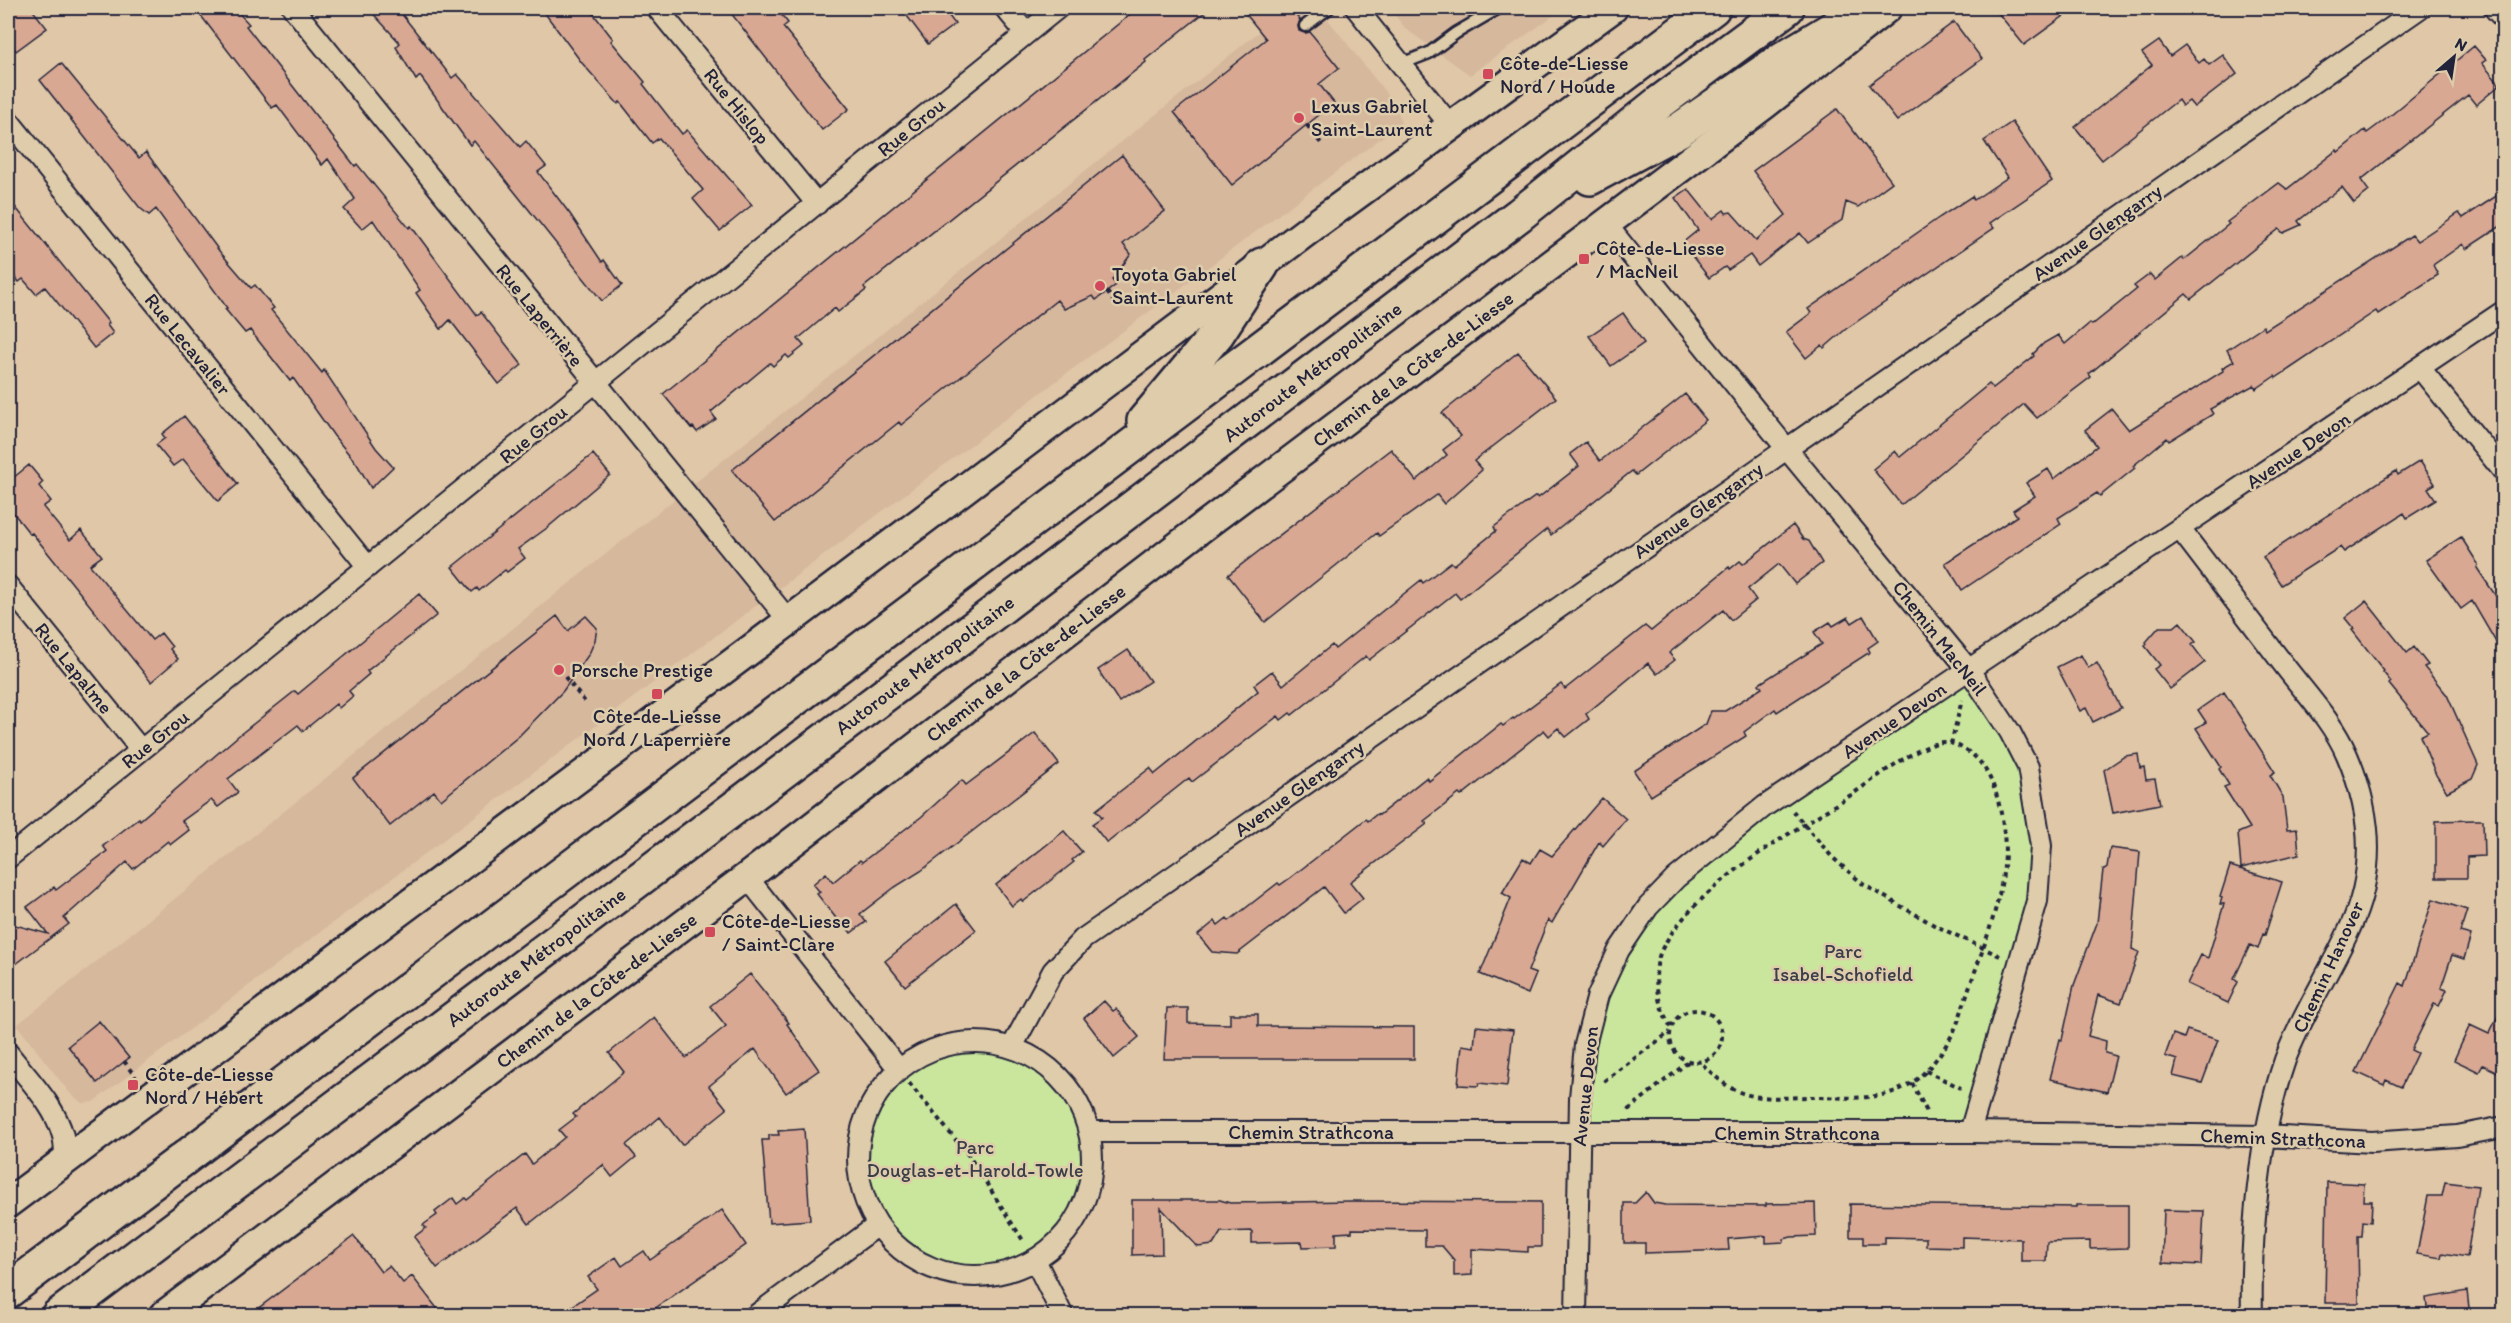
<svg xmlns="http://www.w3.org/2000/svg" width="2511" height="1323" font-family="Itim,sans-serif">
<rect width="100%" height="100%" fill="#e0c7a7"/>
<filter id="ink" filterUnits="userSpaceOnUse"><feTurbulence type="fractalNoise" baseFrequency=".0167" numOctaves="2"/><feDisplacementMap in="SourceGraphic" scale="12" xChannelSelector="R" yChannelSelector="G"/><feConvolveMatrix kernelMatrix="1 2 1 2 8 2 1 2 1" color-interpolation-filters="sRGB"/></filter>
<g filter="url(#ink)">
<path fill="#d6b89d" d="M1289,8H1319L1397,107L1401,123L93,1102L82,1103L69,1092L17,1025Z
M1389,8H1564L1470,75L1406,29Z"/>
<path fill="#cae69c" stroke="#76846c" stroke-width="1.5" d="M1969,670L2010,732L2041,846L1970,1132L1578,1133L1598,995L1676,878Z
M858 1159a117 117 0 1 1 234 0a117 117 0 1 1-234 0Z"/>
<path fill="#d8a893" stroke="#22223b" stroke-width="1.5" d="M8,8H31L47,28L16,51L8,40Z
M195,8H234L249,24L246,26L355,166L357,164L409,228L411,226L477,315L481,312L522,365L499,384L450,320L441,329L416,293L420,290L373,220L362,229L344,209L355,199L328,159L322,165L277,105L272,108Z
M368,8H397L452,78L457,74L520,147L526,141L546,166L538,172L570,214L602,262L604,260L622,285L602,301L474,141L470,145L420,76L416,80L396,47L400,43Z
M541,8H589L613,39L611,41L645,82L643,84L682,134L687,130L752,205L720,231L693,199L703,190L659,138L652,143L620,102L618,104L582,63Z
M727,8H776L788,23L783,27L849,109L822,130Z
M901,8H943L955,24L928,44Z
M1138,8H1210L1145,60L1146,62L864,287L866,290L838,312L835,308L798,339L804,346L789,358L786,355L773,366L770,363L711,412L716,419L697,432L693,427L691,428L663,394Z
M1241,8H1289L1300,20L1298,26L1299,31L1305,33L1310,32L1339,68L1319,84L1334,103L1232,185L1174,112L1266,39Z
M1994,8H2075L2024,45Z
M1954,22L1982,59L1897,121L1869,85Z
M2159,41L2170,56L2185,45L2199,63L2204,59L2209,65L2223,55L2237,74L2194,107L2189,101L2182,106L2178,100L2102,160L2075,127L2152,65L2142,53Z
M2474,46L2486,60L2482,63L2500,85L2476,105L2468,95L2361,180L2369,191L2354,203L2342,187L2298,221L2301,225L2283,233L2279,229L2191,299L2186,294L2089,374L2091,377L2037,418L2024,404L1901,505L1873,469L1895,451L1900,457L1989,384L1993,388L2034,356L2033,354L2044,343L2058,335L2065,344L2090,323L2092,325L2137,289L2134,286L2150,274L2155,280L2182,258L2184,260L2229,224L2227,222L2279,183L2287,189L2337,150L2338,152L2365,130L2367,133L2390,116Z
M61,63L139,158L146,152L220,252L251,288L255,285L274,308L271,310L322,373L324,370L376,448L393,467L371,488L357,464L334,436L293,378L290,381L250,330L245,333L225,309L227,308L156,209L149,215L140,208L40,80Z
M1837,109L1892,182L1858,207L1846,202L1842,220L1808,243L1800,233L1758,266L1750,255L1728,270L1725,267L1709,278L1682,243L1698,230L1675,198L1688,189L1712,219L1724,210L1726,213L1731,212L1756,240L1786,215L1753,171Z
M2012,122L2052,181L1990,223L1994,228L1846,329L1824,348L1822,345L1806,358L1786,332L1811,313L1808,309L1940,217L1972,196L1974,200L2008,177L1984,141Z
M1122,155L1165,211L1123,244L1131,254L1112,280L1116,285L1096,300L1093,296L1064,309L1057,300L901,425L899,422L775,522L732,470Z
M2504,191V224L2466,249L2463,244L2433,265L2438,275L2378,314L2376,311L2276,378L2275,376L2256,389L2254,385L2210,409L2213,414L2169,441L2167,438L2133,466L2135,468L2100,496L2097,493L2058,518L2061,524L1962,590L1945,563L2017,516L2013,510L2035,496L2026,483L2048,469L2054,479L2097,446L2085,430L2112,409L2129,430L2223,371L2222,368L2234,361L2227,350L2263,326L2265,330L2412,235L2417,241L2459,213L2463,218Z
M8,198L109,323L107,325L113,333L94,348L45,287L36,294L23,279L19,282L8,268Z
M1623,313L1644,343L1611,366L1589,336Z
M1518,352L1556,398L1474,461L1482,470L1444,504L1437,495L1379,536L1377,533L1265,622L1228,575L1391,449L1416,481L1447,455L1443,450L1461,436L1442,413Z
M1685,394L1706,420L1636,475L1632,471L1551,535L1547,529L1460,599L1455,593L1369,660L1366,656L1292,715L1290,713L1281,720L1278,716L1192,782L1189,778L1107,843L1092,824L1102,817L1096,810L1150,768L1155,774L1258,691L1254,685L1272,671L1283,685L1332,645L1335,649L1421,580L1423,583L1451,562L1454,565L1496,531L1494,527L1507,517L1536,496L1538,498L1579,466L1570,454L1586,442L1600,461Z
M184,416L238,484L218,501L183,459L173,466L156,445L165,438L162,434Z
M593,454L610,475L547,528L518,549L525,558L507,572L505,570L479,591L477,588L472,592L452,567Z
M2420,461L2435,484L2428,488L2436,500L2407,518L2404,513L2344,552L2340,547L2281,585L2263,557L2396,471L2398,475Z
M29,465L43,482L39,486L51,501L43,507L70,540L81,530L102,556L90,565L152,640L161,633L172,647L170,649L178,659L151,682L32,533L30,534L8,506V482Z
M1793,525L1803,539L1809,541L1822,563L1795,584L1779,564L1748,589L1756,600L1731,620L1723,610L1669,653L1675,660L1657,674L1648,663L1586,714L1589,719L1566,737L1558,728L1549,736L1544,730L1461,796L1459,794L1424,821L1427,824L1350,882L1363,898L1344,913L1324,887L1237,954L1212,952L1198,935L1215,921L1218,925L1227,918L1229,921L1278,883L1280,885L1290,878L1366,819L1368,821L1377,814L1379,815L1427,777L1429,781L1501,724L1503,726L1513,718L1514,719L1561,684L1565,689L1645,626L1651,631L1729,567L1730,569L1740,561L1743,564Z
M2461,537L2478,564L2477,568L2504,608V656L2472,601L2461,609L2426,560Z
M419,594L437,615L367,671L369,674L349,691L353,696L339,708L336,704L303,731L298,725L228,779L238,792L218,807L211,800L182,821L189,830L171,844L168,841L133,869L127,862L64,918L69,924L8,970V923L48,934L27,907L54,887L56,890L107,851L103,846L116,836L139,818L140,820L238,736L295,691L298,694Z
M2366,601L2407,653L2414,647L2428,665L2424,667L2447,695L2478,765L2472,779L2447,792L2436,775L2420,736L2428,732L2389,684L2391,682L2383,672L2384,671L2352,630L2354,629L2345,618Z
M557,616L568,631L586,616L597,628L595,640L589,654L563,691L519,736L441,800L434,791L390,826L353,778Z
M1863,616L1878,641L1868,648L1870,652L1777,712L1775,709L1744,732L1746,736L1651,796L1634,771L1706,724L1711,711H1725L1762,688L1759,684L1822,644L1814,632L1830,622L1833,626L1848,617L1852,623Z
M2180,622L2196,642L2192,645L2205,662L2170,689L2154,669L2160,665L2145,646L2147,644L2146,642L2159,627H2174Z
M1128,650L1150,681L1119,702L1098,670Z
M2081,655L2088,668L2097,663L2121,708L2093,722L2086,708L2080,711L2057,667Z
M2224,692L2275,772L2270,775L2283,797L2287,830L2297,829L2299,854L2241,868L2238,833L2250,828L2224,787L2229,785L2219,769L2221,767L2196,728L2206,722L2198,710Z
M1035,733L1059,764L921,871L895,887L860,914L866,922L851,933L845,925L843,927L817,894L820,892L813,884L826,873L833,882L860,860L862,862L921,817L962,780L966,785Z
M2138,754L2140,768L2144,767L2146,780L2155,779L2160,804L2113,813L2104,770L2125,756Z
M1602,798L1626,819L1603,846L1599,842L1552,923L1548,920L1528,971L1536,974L1528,994L1480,974L1511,898L1502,893L1523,858L1531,863L1540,849L1552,856Z
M2474,820H2483L2484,856L2467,857V878H2436V821Z
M1064,831L1082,852L1072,860L1074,862L1023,902L1021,899L1012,906L996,885Z
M2110,848L2140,852L2132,949L2139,952L2121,1003L2098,995L2088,1036L2106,1041L2105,1053L2116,1056L2107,1092L2050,1079L2060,1039L2062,1040L2074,985L2097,923L2103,870L2107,867Z
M2230,866L2282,882L2265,935L2263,934L2258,949L2250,945L2234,979L2238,982L2228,1003L2187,984L2201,955L2208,958L2224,904H2220L2222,898L2220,897Z
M2433,899L2467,910L2460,932L2471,935L2464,959L2452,955L2441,988L2447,990L2439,1006L2434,1004L2411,1050L2417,1053L2401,1087L2386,1080L2384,1085L2356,1072L2400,983L2405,986Z
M956,904L976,930L905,986L885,961Z
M750,974L789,1023L787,1024L819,1070L786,1093L755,1049L709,1086L727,1109L682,1145L660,1117L626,1145L636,1157L612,1177L603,1165L529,1224L517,1208L437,1268L414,1237L426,1228L423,1225L437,1215L435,1212L453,1198L457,1204L465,1198L467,1200L525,1154L532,1164L565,1137L559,1130L576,1117L573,1114L624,1072L609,1053L654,1017L686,1058L726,1026L710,1006Z
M1104,1001L1113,1011L1116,1009L1139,1037L1114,1058L1084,1018Z
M2504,1004V1075L2483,1065L2479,1072L2454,1060L2470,1025L2489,1034Z
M1167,1008H1188V1023L1230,1024V1014H1258V1026L1414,1027V1059H1164Z
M99,1021L129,1058L97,1083L68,1046Z
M1476,1026L1513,1030L1507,1086L1479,1083L1478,1086L1458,1085L1462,1045L1474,1047Z
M2187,1030L2218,1040L2202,1083L2173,1076L2177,1060L2165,1056L2173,1034L2184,1038Z
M804,1129L810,1220L769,1223L762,1140H769V1135H779L778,1131Z
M2327,1182L2364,1184L2363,1201H2372L2371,1222L2363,1221L2362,1236H2358L2359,1303H2325Z
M2445,1182L2478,1186L2467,1257L2442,1253L2441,1258L2417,1254L2428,1196H2442Z
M1646,1192L1654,1203L1665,1205L1766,1206V1204L1815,1203L1816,1236L1791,1237L1784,1239V1242L1766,1243V1236L1728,1239L1729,1250L1645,1253V1243H1624V1203H1635Z
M1132,1200H1220L1230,1203L1350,1201L1541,1202V1247H1528V1252L1472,1249V1275L1454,1276V1260L1442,1246H1425V1230L1352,1229V1232L1336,1233V1246L1303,1247L1302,1242L1252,1243V1231L1221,1232L1213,1245L1198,1247L1161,1208L1162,1254L1132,1255Z
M1850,1204L2077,1207V1205H2128V1248L2090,1249V1241L2047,1242L2046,1261H2021V1239L1962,1237V1247L1926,1246V1238L1885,1237V1244H1863V1237H1850Z
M722,1210L746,1245L644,1316H558L597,1289L588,1277L616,1257L622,1266L644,1251L650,1260Z
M2164,1210L2204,1211L2201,1265L2162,1263Z
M354,1236L381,1272L389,1266L403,1283L412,1276L443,1316H248Z
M2467,1291L2470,1316H2428L2426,1298Z"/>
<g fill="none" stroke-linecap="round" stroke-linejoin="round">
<defs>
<path id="service" d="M1305,26L1329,8
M1401,64L1429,53L1456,33L1499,8"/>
<path id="minor" d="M293,8L789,621
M657,8L817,204
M1005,8L1026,33
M1356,8L1450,125
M2494,8L2504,19
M8,120L368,567
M1606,224L1786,448L1969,670L2010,732L2028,767L2041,846L2037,901L1970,1132
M2420,368L2504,472
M2180,529C2216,576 2252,623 2287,669C2308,696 2334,724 2347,755C2372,813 2377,872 2349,930C2329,974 2302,1014 2285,1060C2259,1135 2250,1236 2252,1316
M8,586L141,750
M8,858L1058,8
M747,877L898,1068
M858 1159a117 117 0 1 1 234 0a117 117 0 1 1-234 0Z
M1012,1047L1053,971L1083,939L2420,8
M8,1053C27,1078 55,1105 63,1136C65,1144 65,1152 65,1160
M1090,1132H1970L2265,1136L2372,1142L2457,1136L2504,1127
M1035,1260L1063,1316
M755,1316L878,1225
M1576,1316L1580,1098L1585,1045L1598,995L1619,950L1648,907L1676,878L1765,806L2504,311"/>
<g id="secondary">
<path d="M8,1203L789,621L1315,225L1613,8"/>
<path id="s1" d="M163,1316L747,877L1204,526L1765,104L1887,8"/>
</g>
<g id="motorway">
<path d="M1590,178L1679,130L1782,59L1867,8"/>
<path d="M1144,421L1217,334L1262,265"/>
<path d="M8,1291L1713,8"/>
<path id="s2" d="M58,1316L991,615L1519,215L1659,103L1787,8"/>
</g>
</defs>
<use href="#service" stroke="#22223b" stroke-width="15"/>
<use href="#minor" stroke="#22223b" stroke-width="24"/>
<use href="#secondary" stroke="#22223b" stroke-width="33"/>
<use href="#motorway" stroke="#22223b" stroke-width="38"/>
<path stroke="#22223b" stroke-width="4" stroke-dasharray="4.5 4.5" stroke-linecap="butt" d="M1307,125L1323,146
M1107,292L1114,302
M565,677L585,702
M1951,744L1962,700
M1793,811L1832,857L1864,885L1934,925L2000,956
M1670 1036a26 26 0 1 1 52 0a26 26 0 1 1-52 0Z
M1671,1027C1657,1005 1650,971 1663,947C1698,884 1791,833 1851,795C1878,777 1906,753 1937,743C1949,739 1966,749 1975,757C1999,778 2008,837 2004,866C1999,908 1983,949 1969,988C1964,1003 1960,1019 1953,1033C1944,1050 1929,1071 1913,1082C1882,1103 1847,1097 1811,1097C1788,1097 1759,1101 1737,1091C1723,1085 1711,1072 1700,1062
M124,1061L136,1078
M1926,1071L1961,1088
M1604,1081L1670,1032
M909,1083L969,1156L1024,1242
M1912,1083L1927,1112
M1628,1110L1688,1062"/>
<use href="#service" stroke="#deccaa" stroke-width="10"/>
<use href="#minor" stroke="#deccaa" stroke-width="20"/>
<use href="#secondary" stroke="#deccaa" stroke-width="28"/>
<use href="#motorway" stroke="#deccaa" stroke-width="33"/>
</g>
</g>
<g fill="#d1495b" stroke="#deccaa" stroke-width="2">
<rect x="1482" y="68" width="12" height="12" rx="3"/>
<circle cx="1299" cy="118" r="6"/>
<rect x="1578" y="253" width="12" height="12" rx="3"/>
<circle cx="1100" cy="286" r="6"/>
<circle cx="559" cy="670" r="6"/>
<rect x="651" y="688" width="12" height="12" rx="3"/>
<rect x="704" y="926" width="12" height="12" rx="3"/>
<rect x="127" y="1079" width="12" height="12" rx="3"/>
</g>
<g text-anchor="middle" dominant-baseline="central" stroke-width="5" stroke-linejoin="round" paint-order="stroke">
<g font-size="20" fill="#22223b" stroke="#deccaa" text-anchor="start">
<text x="1500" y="63">Côte-de-Liesse<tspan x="1500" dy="23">Nord / Houde</tspan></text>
<text x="1311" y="106">Lexus Gabriel<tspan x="1311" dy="23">Saint-Laurent</tspan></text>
<text x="1596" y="248">Côte-de-Liesse<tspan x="1596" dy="23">/ MacNeil</tspan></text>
<text x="1112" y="274">Toyota Gabriel<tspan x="1112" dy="23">Saint-Laurent</tspan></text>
<text x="571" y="670">Porsche Prestige</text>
<text x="657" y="716" text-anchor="middle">Côte-de-Liesse<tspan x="657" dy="23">Nord / Laperrière</tspan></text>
<text x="722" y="921">Côte-de-Liesse<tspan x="722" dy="23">/ Saint-Clare</tspan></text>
<text x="145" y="1074">Côte-de-Liesse<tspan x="145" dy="23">Nord / Hébert</tspan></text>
</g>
<g font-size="20" fill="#22223b" stroke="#deccaa">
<text transform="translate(737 106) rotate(51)">Rue Hislop</text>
<text transform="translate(911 127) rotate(-39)">Rue Grou</text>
<text transform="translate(2097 232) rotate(-35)">Avenue Glengarry</text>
<text transform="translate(540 315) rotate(51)">Rue Laperrière</text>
<text transform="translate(188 344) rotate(51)">Rue Lecavalier</text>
<text stroke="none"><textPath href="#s1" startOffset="1568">Chemin de la Côte-de-Liesse</textPath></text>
<text stroke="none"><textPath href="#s2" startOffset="1570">Autoroute Métropolitaine</textPath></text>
<text transform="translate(533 434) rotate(-39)">Rue Grou</text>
<text transform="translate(2298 450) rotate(-34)">Avenue Devon</text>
<text transform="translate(1698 510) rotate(-35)">Avenue Glengarry</text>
<text transform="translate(1940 638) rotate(52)">Chemin MacNeil</text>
<text stroke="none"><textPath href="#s1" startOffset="1082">Chemin de la Côte-de-Liesse</textPath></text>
<text stroke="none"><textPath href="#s2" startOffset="1084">Autoroute Métropolitaine</textPath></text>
<text transform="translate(74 668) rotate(51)">Rue Lapalme</text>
<text transform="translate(1894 720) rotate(-34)">Avenue Devon</text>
<text transform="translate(155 739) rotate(-39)">Rue Grou</text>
<text transform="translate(1299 788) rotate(-35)">Avenue Glengarry</text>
<text stroke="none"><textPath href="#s2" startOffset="598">Autoroute Métropolitaine</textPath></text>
<text transform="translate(2328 967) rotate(-65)">Chemin Hanover</text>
<text stroke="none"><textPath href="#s1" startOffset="542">Chemin de la Côte-de-Liesse</textPath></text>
<text transform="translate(1585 1086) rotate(-84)">Avenue Devon</text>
<text x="1311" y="1132">Chemin Strathcona</text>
<text x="1797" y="1133">Chemin Strathcona</text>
<text transform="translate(2283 1138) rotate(2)">Chemin Strathcona</text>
</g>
<g font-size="20" fill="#3b3f4a" stroke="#deccaa">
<text x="1843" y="951">Parc<tspan x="1843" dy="23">Isabel-Schofield</tspan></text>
<text x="975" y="1147">Parc<tspan x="975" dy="23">Douglas-et-Harold-Towle</tspan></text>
</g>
</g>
<rect width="2511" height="1323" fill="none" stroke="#deccaa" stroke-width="30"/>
<rect x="15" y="15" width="2481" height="1293" fill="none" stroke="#22223b" stroke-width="2" filter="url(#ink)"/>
<g transform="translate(2454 57) rotate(29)" stroke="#deccaa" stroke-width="4.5" paint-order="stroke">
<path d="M0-4.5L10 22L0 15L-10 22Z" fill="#22223b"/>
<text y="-9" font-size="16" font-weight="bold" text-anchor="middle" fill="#22223b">N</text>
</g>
</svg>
